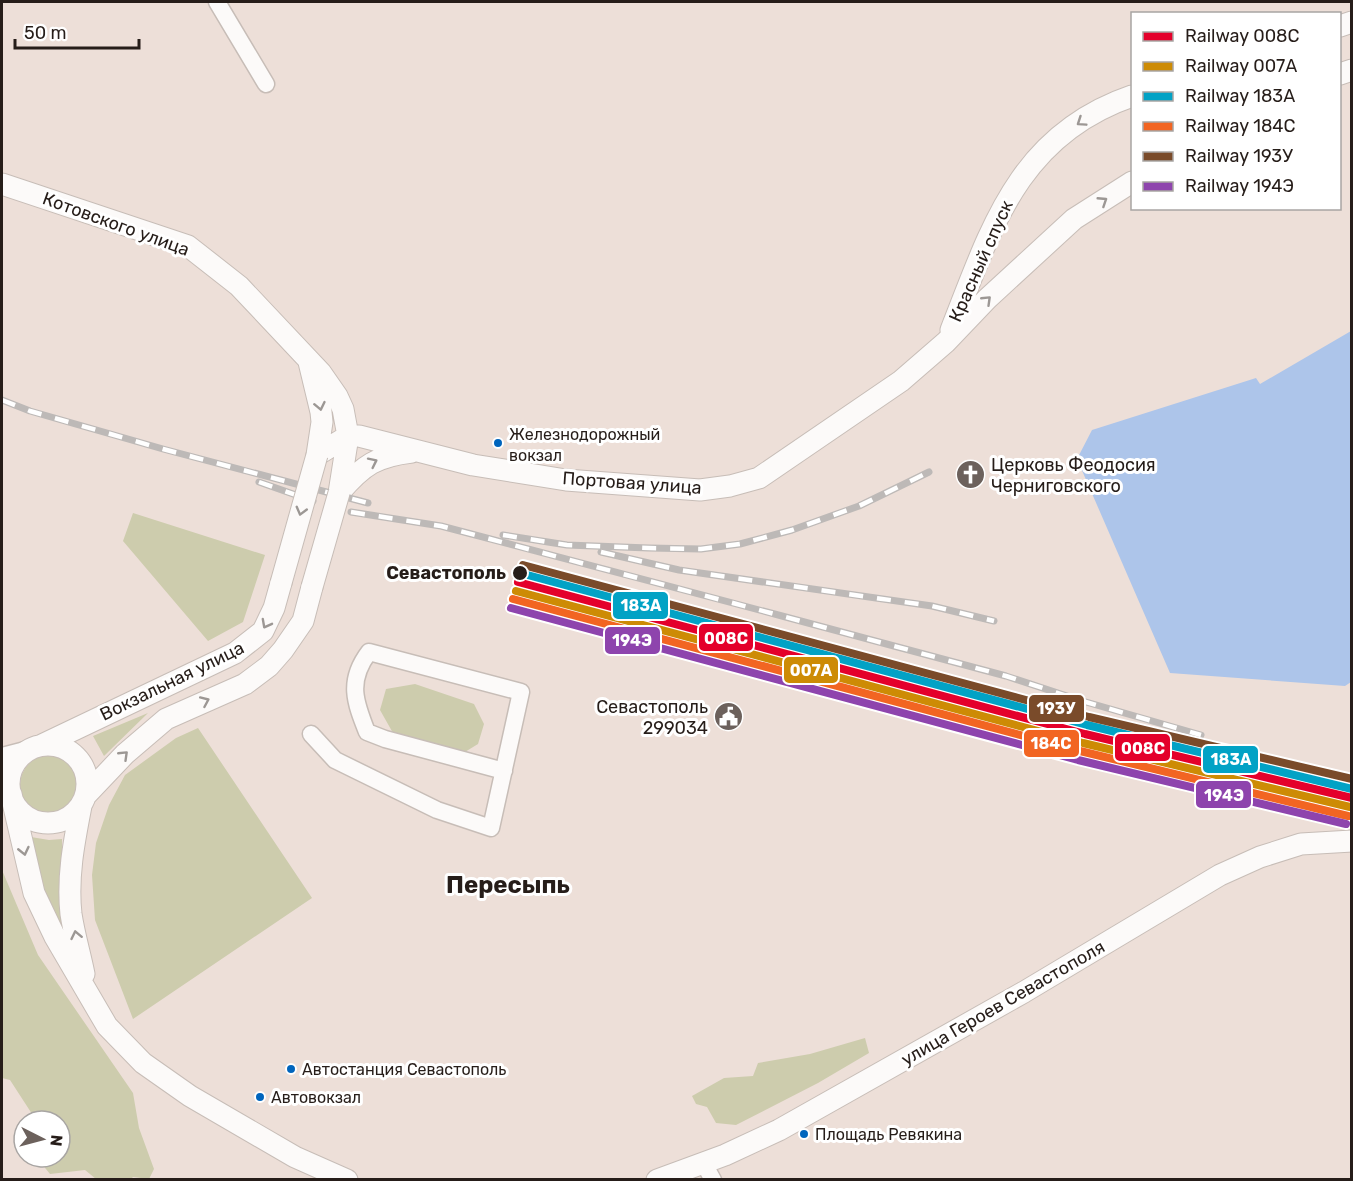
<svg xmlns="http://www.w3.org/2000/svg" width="1353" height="1181" font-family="Rubik,sans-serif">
<rect width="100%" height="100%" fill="#eddfd8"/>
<path fill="#cdccad" d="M133,513L265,555L243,622L208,641L123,541Z
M415,684L474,704L484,724L478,744L460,755L393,733L380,710L386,689Z
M148,713L104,756L93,736Z
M198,728L312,898L133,1019L95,920L92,875L96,843L109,805L125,775L176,738Z
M20 785a30 30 0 1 1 60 0a30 30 0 1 1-60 0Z
M31,837L49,840L62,839V890L79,967L45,894Z
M2,870L38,955L133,1093L139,1128L154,1169L149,1179L133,1177L131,1179H96L85,1170L50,1174L37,1158L60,1157V1121H35L34,1117L10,1080L2,1078Z
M865,1038L869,1053L818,1083L736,1125L716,1123L707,1107L696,1104L692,1096L724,1078L753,1076L758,1063L810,1054Z"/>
<path fill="#adc5ea" d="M1351,331V682L1345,686L1170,673L1077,459L1092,430L1256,378L1260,384Z"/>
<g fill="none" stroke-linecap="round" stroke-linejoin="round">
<defs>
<path id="minor" d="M217,2L266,84
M311,734L335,760L437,810L491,828L521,692L369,652C347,681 355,702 367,732L385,739L504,771
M2,756L29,749
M703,1162L713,1180"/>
<path id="major" d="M1340,26L1352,22
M1340,74L1352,70
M2,184L188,246L239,286L321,373L337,396L343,409L348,436L339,493
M951,330C991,229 1018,135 1132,96
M309,362L321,412L322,422L317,455
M317,455L348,436H359L473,465L566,480L700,490L730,486L759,478L901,381L946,342L987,299L1074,219L1132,182
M340,492C363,465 377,456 412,452
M9 784a39 39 0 1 1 78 0a39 39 0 1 1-78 0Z
M42,745L235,653L263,631L274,608L281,583
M11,794L34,893L55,937L107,1026L143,1063L190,1096L295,1157L347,1180
M87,794L125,754L166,719L245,684L269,666L283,650L303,621L312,587
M81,806C74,842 67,877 71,914C74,934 80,954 84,974
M657,1180L725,1155L779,1130L1024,992L1220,875L1260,857L1301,844L1352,841"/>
</defs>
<use href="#minor" stroke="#c7bdb7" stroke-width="19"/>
<use href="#major" stroke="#c7bdb7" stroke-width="23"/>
<use href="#minor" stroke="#fcfaf9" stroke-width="16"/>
<use href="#major" stroke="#fcfaf9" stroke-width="21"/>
<defs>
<path id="rail" d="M2,400L30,411L163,449L368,503
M259,482L313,501
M351,512L441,526L782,616L1006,676L1079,700L1201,735
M503,535L567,545L649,548L701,549L740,544L792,530L859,506L929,472
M601,552L679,570L932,606L994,621"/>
</defs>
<use href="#rail" stroke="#bdb9b7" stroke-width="7"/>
<use href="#rail" stroke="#fff" stroke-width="4.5" stroke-dasharray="14" stroke-linecap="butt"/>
<defs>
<path id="major-bridge" d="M281,583L317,455
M312,587L339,493"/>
</defs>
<use href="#major-bridge" stroke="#c7bdb7" stroke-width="23" stroke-linecap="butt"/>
<use href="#major-bridge" stroke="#fcfaf9" stroke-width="21"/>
<defs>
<path id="rail-1" d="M518,582L1085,734L1352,798"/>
<path id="rail-2" d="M516,591L1083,743L1350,807"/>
<path id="rail-3" d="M520,573L1087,725L1352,789"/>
<path id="rail-4" d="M513,599L1080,751L1348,816"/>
<path id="rail-5" d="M523,565L1089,717L1352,779"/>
<path id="rail-6" d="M511,608L1078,760L1346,824"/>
</defs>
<use href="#rail-1" stroke="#fff" stroke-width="12"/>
<use href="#rail-2" stroke="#fff" stroke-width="12"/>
<use href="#rail-3" stroke="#fff" stroke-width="12"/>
<use href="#rail-4" stroke="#fff" stroke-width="12"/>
<use href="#rail-5" stroke="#fff" stroke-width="12"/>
<use href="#rail-6" stroke="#fff" stroke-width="12"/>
<use href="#rail-1" stroke="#e4002b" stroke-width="8"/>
<use href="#rail-2" stroke="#cd8b05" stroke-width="8"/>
<use href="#rail-3" stroke="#02a2c5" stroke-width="8"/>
<use href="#rail-4" stroke="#f26522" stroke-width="8"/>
<use href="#rail-5" stroke="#7a4b2a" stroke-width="8"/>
<use href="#rail-6" stroke="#8e44ad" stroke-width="8"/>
</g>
<defs><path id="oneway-chevron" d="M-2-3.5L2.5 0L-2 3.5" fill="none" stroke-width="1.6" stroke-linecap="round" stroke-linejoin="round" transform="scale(1.5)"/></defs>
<g stroke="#9c9794">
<use href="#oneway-chevron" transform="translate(1081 122) rotate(146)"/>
<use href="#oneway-chevron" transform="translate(1103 201) rotate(-33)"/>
<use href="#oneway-chevron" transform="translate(987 300) rotate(-44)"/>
<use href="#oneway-chevron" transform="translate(320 406) rotate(78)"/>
<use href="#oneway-chevron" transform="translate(373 462) rotate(-26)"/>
<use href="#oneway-chevron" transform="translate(301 511) rotate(105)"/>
<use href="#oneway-chevron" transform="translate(266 624) rotate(118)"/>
<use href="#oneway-chevron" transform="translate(205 701) rotate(-24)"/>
<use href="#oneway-chevron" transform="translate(124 755) rotate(-44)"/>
<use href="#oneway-chevron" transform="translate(24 851) rotate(77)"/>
<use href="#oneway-chevron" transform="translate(76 935) rotate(-102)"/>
</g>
<defs>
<symbol id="church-disc" viewBox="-11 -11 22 22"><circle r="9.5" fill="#6c615c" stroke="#fff"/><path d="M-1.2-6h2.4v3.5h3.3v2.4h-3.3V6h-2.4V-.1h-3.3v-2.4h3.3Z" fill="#fff"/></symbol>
<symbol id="civic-disc" viewBox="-11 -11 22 22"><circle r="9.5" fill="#6c615c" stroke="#fff"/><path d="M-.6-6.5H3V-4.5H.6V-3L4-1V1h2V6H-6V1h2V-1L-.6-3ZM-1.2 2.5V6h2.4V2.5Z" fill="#fff"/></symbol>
</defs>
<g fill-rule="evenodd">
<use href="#church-disc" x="954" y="458" width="33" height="33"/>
<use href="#civic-disc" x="712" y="700" width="33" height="33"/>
</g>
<g fill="#0065bd" stroke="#fff" stroke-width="2">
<circle cx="498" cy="443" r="5"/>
<circle cx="291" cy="1069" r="5"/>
<circle cx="260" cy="1097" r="5"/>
<circle cx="804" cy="1134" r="5"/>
</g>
<circle fill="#261d19" stroke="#fff" stroke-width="2" cx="520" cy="573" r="8"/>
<g text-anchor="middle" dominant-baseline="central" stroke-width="6" stroke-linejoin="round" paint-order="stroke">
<g font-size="16" fill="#261d19" stroke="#fff" text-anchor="start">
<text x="509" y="434">Железнодорожный<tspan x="509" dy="21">вокзал</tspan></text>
<text x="302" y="1069">Автостанция Севастополь</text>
<text x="271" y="1097">Автовокзал</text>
<text x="815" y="1134">Площадь Ревякина</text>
</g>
<g font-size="18" fill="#261d19" stroke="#fff">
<text transform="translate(116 224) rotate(20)">Котовского улица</text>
<text transform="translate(981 261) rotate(-66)">Красный спуск</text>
<text transform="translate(632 483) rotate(4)">Портовая улица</text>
<text transform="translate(172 681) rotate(-26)">Вокзальная улица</text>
<text transform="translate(1003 1003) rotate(-30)">улица Героев Севастополя</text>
</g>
<g font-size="18" fill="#261d19" stroke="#fff" text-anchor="start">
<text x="991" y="465">Церковь Феодосия<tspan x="991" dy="21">Черниговского</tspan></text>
<text x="708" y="707" text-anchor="end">Севастополь<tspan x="708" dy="21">299034</tspan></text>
</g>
<g font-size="18" font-weight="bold" fill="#261d19" stroke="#fff" text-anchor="end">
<text x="506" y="573">Севастополь</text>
</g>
<g font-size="24" font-weight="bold" fill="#261d19" stroke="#fff">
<text x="508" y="885">Пересыпь</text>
</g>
</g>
<g stroke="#fff" stroke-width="2">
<rect x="612" y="591" width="57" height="29" rx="6" fill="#02a2c5"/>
<rect x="698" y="623" width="56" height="29" rx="6" fill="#e4002b"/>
<rect x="604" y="626" width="57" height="29" rx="6" fill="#8e44ad"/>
<rect x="783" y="656" width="56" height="28" rx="6" fill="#cd8b05"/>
<rect x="1028" y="694" width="57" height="29" rx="6" fill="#7a4b2a"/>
<rect x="1023" y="729" width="57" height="29" rx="6" fill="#f26522"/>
<rect x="1114" y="733" width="57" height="29" rx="6" fill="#e4002b"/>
<rect x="1202" y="745" width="57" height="29" rx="6" fill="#02a2c5"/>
<rect x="1195" y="780" width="57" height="29" rx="6" fill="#8e44ad"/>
</g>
<g font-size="16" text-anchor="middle" font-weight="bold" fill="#fff">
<text x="641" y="611">183А</text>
<text x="726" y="644">008С</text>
<text x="632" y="646">194Э</text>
<text x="811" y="676">007А</text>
<text x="1056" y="714">193У</text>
<text x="1051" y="749">184С</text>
<text x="1143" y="754">008С</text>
<text x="1231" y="765">183А</text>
<text x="1224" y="801">194Э</text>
</g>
<rect width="1353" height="1181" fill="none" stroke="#261d19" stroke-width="6"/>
<rect x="1131" y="12" width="210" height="198" fill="#ffffff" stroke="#a8a5a3" stroke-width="1.5"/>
<rect x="1143" y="32" width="30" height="9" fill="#e4002b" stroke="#a8a5a3" stroke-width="1.5"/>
<text x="1185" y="42" font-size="18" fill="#261d19">Railway 008С</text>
<rect x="1143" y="62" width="30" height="9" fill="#cd8b05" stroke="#a8a5a3" stroke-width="1.5"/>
<text x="1185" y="72" font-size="18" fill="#261d19">Railway 007А</text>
<rect x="1143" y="92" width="30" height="9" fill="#02a2c5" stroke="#a8a5a3" stroke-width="1.5"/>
<text x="1185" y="102" font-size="18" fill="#261d19">Railway 183А</text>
<rect x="1143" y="122" width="30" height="9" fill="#f26522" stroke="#a8a5a3" stroke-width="1.5"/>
<text x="1185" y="132" font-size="18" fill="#261d19">Railway 184С</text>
<rect x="1143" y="152" width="30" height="9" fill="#7a4b2a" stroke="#a8a5a3" stroke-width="1.5"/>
<text x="1185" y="162" font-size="18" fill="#261d19">Railway 193У</text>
<rect x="1143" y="182" width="30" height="9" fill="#8e44ad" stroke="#a8a5a3" stroke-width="1.5"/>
<text x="1185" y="192" font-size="18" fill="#261d19">Railway 194Э</text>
<g transform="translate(42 1139) rotate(96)"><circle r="28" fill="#ffffff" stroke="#a8a5a3" stroke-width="1.5"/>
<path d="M0-4.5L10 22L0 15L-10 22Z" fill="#6c615c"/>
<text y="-9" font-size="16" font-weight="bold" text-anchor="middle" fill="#261d19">N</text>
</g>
<path d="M15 39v9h124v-9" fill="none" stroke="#261d19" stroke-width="3"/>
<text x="24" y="39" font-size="18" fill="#261d19" stroke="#ffffff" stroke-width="4.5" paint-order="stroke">50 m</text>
</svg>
